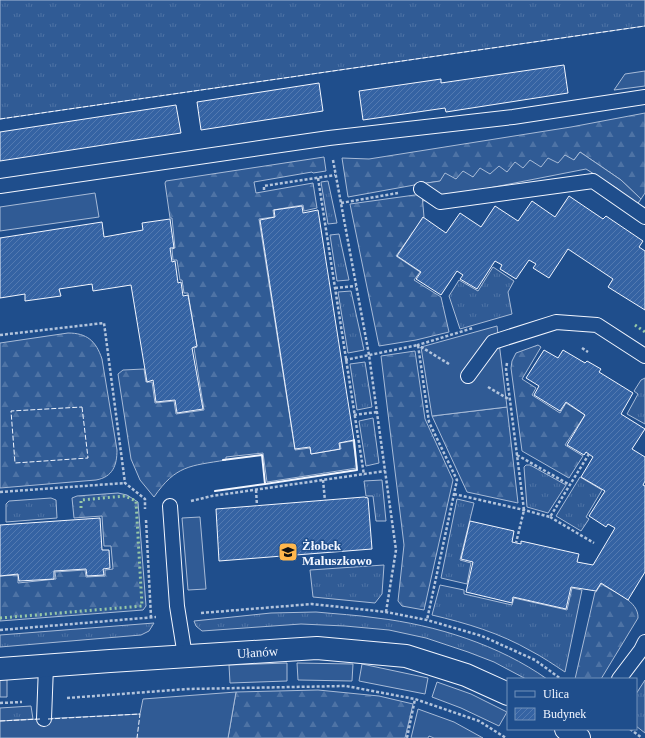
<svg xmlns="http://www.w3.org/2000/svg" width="645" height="738" font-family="'Times New Roman',serif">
<defs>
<pattern id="grass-tufts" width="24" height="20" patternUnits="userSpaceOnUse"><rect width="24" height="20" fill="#305b95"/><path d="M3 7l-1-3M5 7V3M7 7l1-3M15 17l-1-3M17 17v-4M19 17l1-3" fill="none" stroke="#4e73a5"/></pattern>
<pattern id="forest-firs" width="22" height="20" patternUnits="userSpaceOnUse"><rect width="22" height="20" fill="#305b95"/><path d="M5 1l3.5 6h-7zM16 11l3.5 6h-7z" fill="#4e73a5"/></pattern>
<pattern id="building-hatch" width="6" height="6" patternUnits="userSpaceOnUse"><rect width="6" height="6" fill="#3563a3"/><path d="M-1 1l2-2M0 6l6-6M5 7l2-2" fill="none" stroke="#537ab1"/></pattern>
</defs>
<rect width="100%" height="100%" fill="#1f4e8c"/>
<path fill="url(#grass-tufts)" stroke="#a8bbd7" d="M0,0H645V26L0,119Z
M328,181L337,223L328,224L321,182Z
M339,234L349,280L337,281L330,235Z
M493,267L514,281L508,292L512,314L460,329L449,296L459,280L478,291Z
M351,291L364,350L348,353L338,292Z
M365,362L372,407L357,410L350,364Z
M645,378V424L627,414L638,394L634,391L641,380Z
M373,418L379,463L366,466L359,421Z
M526,465H530L566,485L548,513L527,507L524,467Z
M580,477L602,490L586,517L589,519L581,531L556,516Z
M382,480L386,521H376L373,496H366L364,481Z
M51,498L56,500L57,518L6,522V504L9,501Z
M457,499L474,503L460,560L471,563L467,584L441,578Z
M384,565L382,594L375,603L313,597L310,570Z
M440,585L464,590V594L512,605L514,598L567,610L572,588L582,590L565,672C554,665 543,657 531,651C500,633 466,623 432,615Z
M316,612C336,614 357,615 377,618C436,625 499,645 547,679H526L494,662L468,652L426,638L389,630L345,626L301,624L202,631L196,626L194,621L271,613Z
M154,623L149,631L141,635L0,647V635Z
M645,680V733L636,726V694Z
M31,706L33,719L0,721V708Z"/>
<path fill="url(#forest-firs)" stroke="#a8bbd7" d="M645,113V193L641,199L621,180L580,152L574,160L541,167L420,184L348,197L342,158L369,159L571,127Z
M324,157L326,171L313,173L312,172L254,182L256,193L313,183L317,208L304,211L303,205L273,210L274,217L259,219L295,450L310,448L311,454L341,449L340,443L353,441L357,468L267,482L263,453L226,457V460C190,466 176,465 154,497L140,480L131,459L118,374L123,370L144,369L146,382H152L155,403L174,401L176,414L204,410L194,348L197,347L188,293H184L182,280H180L177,260H173L172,249L175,248L172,218H170L165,183L166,181Z
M422,194L424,217L396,256L420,272L414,280L441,297L449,332L416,340L379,346L350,204Z
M68,333C87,333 96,341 102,359L117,450C117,465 113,477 96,480L0,488V343Z
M538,345L541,347L522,379L536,388L532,395L560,413L566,403L585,415L565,445L583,456L569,478L522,451L511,368L512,361L516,353Z
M415,351L425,419L453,480L424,610L402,606L398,601L404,545L381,356Z
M507,407L518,503L467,492L432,416Z
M118,493L127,495L138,502L146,606L143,610L0,621V576L18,575V583L56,579L55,572L85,570L86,577L105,576V570L113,569L111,546H104L102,516L74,518L72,498L77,496Z
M601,584C614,592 639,601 638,618L601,679H575L595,592H596Z
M318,690L379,696L413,704L405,738H228L236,692Z"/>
<path fill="#305b95" stroke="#a8bbd7" d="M645,71V86L614,90L625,74Z
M580,152L621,180L641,199L636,206L618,189L586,169L423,201L420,184L440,181L445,173L456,179L463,171L473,177L480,168L490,174L499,166L507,172L515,162L523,168L530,160L541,167L548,158L558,163L565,155L574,160Z
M95,193L99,217L0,231V207Z
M497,326L507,407L432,416L421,347Z
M200,517L206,589L188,590L182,518Z
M287,663V681L230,683L229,665Z
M297,663L353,664L352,681L298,680Z
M362,664L428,678L425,694L359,681Z
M7,678V697H0V679Z
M437,682L471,694L507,712L499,726L461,708L432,697Z
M236,692L228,738H0V721L140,714L143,699Z
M418,709L454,722L483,738H434L429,736L428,738H411Z"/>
<path fill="url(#building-hatch)" stroke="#f2f6ff" d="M564,65L568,93L446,112L445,108L363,120L359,91L441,79V83Z
M319,83L323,111L201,130L197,102Z
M176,105L181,133L0,161V132Z
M569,196L603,219L606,216L643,241L639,247L645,251V310L608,287L613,279L568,249L549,278L533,268L536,264L529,260L516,279L500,269L502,265L495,261L477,289L460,279L463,275L457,271L441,295L416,279L421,272L397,256L423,217L446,233L460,213L481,227L495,206L518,221L532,201L555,217Z
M302,206L303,213L318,210L354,440L339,443L340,449L311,454L310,447L295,449L260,220L275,217L274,210Z
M170,219L174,248H170L172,262L175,261L178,283L181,282L183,296L188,295L197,346L192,348L203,409L177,413L175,400L156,402L153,380L147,382L131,285L93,291L92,284L59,289L61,296L25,301V294L0,298V238L102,222L104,237L143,230L142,223Z
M544,350L558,358L563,350L585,363L587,361L601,369L599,372L633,393L621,414L645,429L632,449L645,457V481L643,485L645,486V572L628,600L601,583L596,591L571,587L566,609L513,597L512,603L466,592L473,562L461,559L470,521L514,531L512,542L521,544V541L579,554L577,562L593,565L615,528L608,524L606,527L589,516L605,491L581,477L593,457L586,452L584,455L567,445L585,415L566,402L560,411L534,395L539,386L526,378Z
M364,497L368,498L372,549L219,561L216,509Z
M100,518L102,550H109L110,568L103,569L104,575L87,576L86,569L54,571V579L19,581L18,574L0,576V525Z"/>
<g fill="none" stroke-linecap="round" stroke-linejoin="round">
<defs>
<path id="lane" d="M0,186L329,138L513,117L645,97
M421,189L440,202L593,181L645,217
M468,376L493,342L556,322L597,325L645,356
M170,506L177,606L185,656
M619,679L641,650L645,642
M44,719L46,666"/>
<g id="street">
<path id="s1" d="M0,669L110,661L317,648L406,656L466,675L508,694"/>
<path d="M566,729L579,738"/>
</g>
</defs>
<use href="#lane" stroke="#f2f6ff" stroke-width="16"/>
<use href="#street" stroke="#f2f6ff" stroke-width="24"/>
<path stroke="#b3c4dc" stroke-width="2.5" stroke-dasharray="3 2" stroke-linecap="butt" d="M333,160L369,355L396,550L386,612
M318,178L364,475
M264,190V186L335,175
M341,203L398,193
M335,288L356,286
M0,335L104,323L125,483L145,499V509
M582,348L588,352
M345,360L418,345L429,422L457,480L427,620
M507,363L506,369L524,510L516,543
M449,364L418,345L473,328
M488,387L510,400
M354,415L377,412
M517,455L570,485
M323,480L325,501
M256,490L257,506
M0,492L125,483
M454,494L524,510L550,517L589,454
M191,501L212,496L385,471
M550,517L594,543
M146,520L151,617
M201,613L312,604L386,612L427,620L482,636L535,660L561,679
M0,630L156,617
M67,698L187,689L346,686L415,699L479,721L506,738
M0,703L22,702
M630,729L642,738
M407,738L415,699"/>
<use href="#lane" stroke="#1f4e8c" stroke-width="14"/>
<use href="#street" stroke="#1f4e8c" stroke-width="22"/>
<path stroke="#97c8a6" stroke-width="3" stroke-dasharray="2 3" stroke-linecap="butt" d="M635,325L645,332
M0,618L142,606L136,501L125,496L81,500V509"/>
<path stroke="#f2f6ff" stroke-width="1" stroke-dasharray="5 2" stroke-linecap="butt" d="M0,119L645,26
M82,407L88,458L15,463L11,411Z
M48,719L140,714L137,738
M0,721L40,719"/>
<path stroke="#f2f6ff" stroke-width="2" d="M265,484L357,470L354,440
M215,491L265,484L262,455L223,460"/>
</g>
<defs>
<symbol id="school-square" viewBox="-11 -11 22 22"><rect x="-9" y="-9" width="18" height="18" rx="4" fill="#ffb74d" stroke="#1f4e8c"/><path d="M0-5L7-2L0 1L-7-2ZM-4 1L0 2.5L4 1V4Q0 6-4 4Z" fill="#111"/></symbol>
</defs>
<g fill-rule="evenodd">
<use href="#school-square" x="277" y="541" width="22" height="22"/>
</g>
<g text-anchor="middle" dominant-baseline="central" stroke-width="3" stroke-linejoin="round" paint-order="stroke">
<g font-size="13" font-weight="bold" fill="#f2f6ff" stroke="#1f4e8c" text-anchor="start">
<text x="302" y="545">Żłobek<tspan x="302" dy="15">Maluszkowo</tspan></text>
</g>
<g font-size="13" fill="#f2f6ff" stroke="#1f4e8c">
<text stroke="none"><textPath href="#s1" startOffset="258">Ułanów</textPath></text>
</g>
</g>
<rect x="507" y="678" width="130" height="52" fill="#1f4e8c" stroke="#7391ba"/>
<rect x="515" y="691" width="20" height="6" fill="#1f4e8c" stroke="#7391ba"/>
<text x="543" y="698" font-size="12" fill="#f2f6ff">Ulica</text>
<rect x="515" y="708" width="20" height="12" fill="url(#building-hatch)" stroke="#7391ba"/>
<text x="543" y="718" font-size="12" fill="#f2f6ff">Budynek</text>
</svg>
